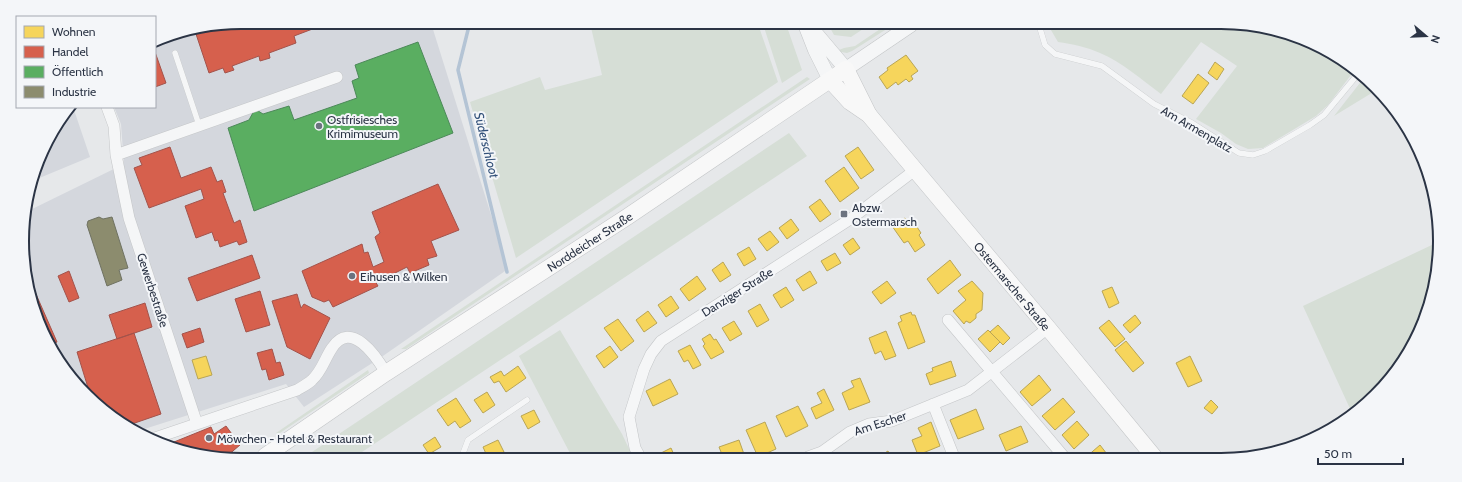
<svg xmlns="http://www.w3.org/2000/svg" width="1462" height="482" font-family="Cabin,sans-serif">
<rect width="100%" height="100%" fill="#e6e8ea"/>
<path fill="#d4d7dd" d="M241,22L431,23L508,269L380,358L304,407L286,384L138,431L119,423L59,363L29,297L24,213L124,164L121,124L114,107H155V40Z
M73,107L90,157L37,179L34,178L45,144Z"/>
<path fill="#d6ded6" d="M590,23L758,24L778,82L516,258L470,102L540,77L545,90L602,75Z
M763,24H786L802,70L782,83Z
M828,24L869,25L851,37L834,35Z
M886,25H893L852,51L847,53L841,52L839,50L844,48L855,46Z
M1048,25L1264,26L1343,59L1354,71L1328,105L1316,116L1263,148L1248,149L1236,144L1221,133L1196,119L1237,66L1201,42L1161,94C1142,80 1122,62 1100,53C1087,47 1072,44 1058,42Z
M807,77L810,79L406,349H401Z
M1363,79L1375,91L1334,116Z
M789,133L807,156L356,456H306Z
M1436,243V284L1411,350L1376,396L1352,413L1303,306Z
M560,330L622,434L633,457H572L519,356Z
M368,370L369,373L277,435L276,433Z"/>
<path fill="#f6d55c" stroke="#b9a555" d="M906,55L918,71L911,76L913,79L909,82L906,79L898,85L896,82L887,89L879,77L888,70L887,68Z
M1215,62L1224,69L1217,80L1208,73Z
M1198,74L1209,83L1193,104L1182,96Z
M858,147L874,170L861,179L845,156Z
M844,167L859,188L840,202L825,181Z
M820,199L831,214L820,222L809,207Z
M905,218L911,227L915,224L921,233L919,235L925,245L915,252L908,241L904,243L892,226Z
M791,219L799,230L787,239L779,228Z
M770,231L779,242L767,251L758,239Z
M853,238L860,248L850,255L843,245Z
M749,247L756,259L744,266L737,254Z
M835,253L841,263L827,271L821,261Z
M950,260L961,275L938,294L927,279Z
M723,262L731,275L720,282L712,270Z
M810,271L817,283L803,291L796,280Z
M697,276L706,289L689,301L680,289Z
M887,281L896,293L881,304L872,292Z
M972,281L983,293L982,310L976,314V318L970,323L966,321L964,324L953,311L966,300L958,291Z
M786,287L794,300L781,308L773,295Z
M1112,287L1119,303L1109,308L1102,291Z
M671,296L679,308L666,317L658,305Z
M760,304L769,320L757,327L748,311Z
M648,311L657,323L644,332L636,320Z
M911,312L912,315H915L925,342L908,349L898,323L902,321L900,316Z
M1135,315L1141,323L1130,333L1123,325Z
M618,319L634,341L621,351L604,328Z
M1109,320L1125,339L1115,347L1099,328Z
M734,321L742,334L730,341L722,328Z
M998,325L1010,338L1003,345L990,332Z
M988,330L1000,342L990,352L978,339Z
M886,331L896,356L885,360L881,351L875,354L869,338Z
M710,334L714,340L716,339L724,352L711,359L703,346L705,344L702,339Z
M1126,341L1144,363L1133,372L1115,350Z
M690,345L701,365L693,369L688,360L684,362L678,351Z
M610,346L618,357L604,368L596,356Z
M206,356L212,375L198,379L192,360Z
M1190,356L1202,381L1188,387L1176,363Z
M951,361L956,376L930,385L926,374L933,371L932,368Z
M518,366L526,378L506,392L499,381L494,383L490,377L501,371L504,376Z
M1039,375L1051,390L1032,406L1020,392Z
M860,378L870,402L849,410L842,393L854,387L851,381Z
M670,379L678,394L653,406L646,391Z
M824,389L834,410L816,419L811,408L822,403L817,393Z
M487,392L495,405L483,413L474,400Z
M456,398L471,421L460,428L455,421L448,426L437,410Z
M1063,398L1075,412L1055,430L1042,416Z
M1211,400L1218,407L1212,414L1204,408Z
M798,406L808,426L786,437L776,416Z
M976,409L984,429L958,439L950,420Z
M534,410L540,422L528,429L521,416Z
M1077,421L1089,435L1074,449L1062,435Z
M765,422L776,449L758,457L746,430Z
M931,422L940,446L918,455L912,440L922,436L918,428Z
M1021,426L1028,442L1006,451L999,435Z
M435,437L441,447L429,454L423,445Z
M498,440L504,452L493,456H487L483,447Z
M739,440L745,457H723L719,447Z
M1100,445L1110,458H1085Z
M671,448L675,457H657V455Z
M888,451L891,457H878Z"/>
<path fill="#d6604d" stroke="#a3534b" d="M241,22H331L294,36L296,43L269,53L270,58L260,61L259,56L232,66L234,70L225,73L223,68L209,73L195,31Z
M155,52L166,83L155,87Z
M170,147L181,178L211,167L217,182L222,180L226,192L223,193L234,223L240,220L247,242L239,245L237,241L220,247L218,240L215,241L212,232L196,238L185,206L204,199L201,189L149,208L134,168L142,165L139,158Z
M438,184L459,230L431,241L437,256L427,259L429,265L410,273L407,267L387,277H384L375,281L378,286L333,307L329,300L324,302L312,297L302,271L362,244L364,253L368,252L373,267L384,262L375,237L380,233L372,212Z
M252,255L260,278L197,301L188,278Z
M69,271L79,298L69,302L58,276Z
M28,276L57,342L51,345L29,297Z
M260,291L270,325L246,332L235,299Z
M297,294L301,308L304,304L330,318L310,359L287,347L272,301Z
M145,303L152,327L117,339L109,315Z
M200,328L204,342L187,348L182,334Z
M134,333L161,414L126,426L119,423L90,394L77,352Z
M272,349L276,363L280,362L284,375L269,380L266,369L262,370L257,353Z
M226,426L240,445L227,456H198L176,446L174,442L211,427L214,434Z"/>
<path fill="#5aae61" stroke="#4c8959" d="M418,42L453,133L254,211L228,128L249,120L255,109L263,114L289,106L294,120L357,98L352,81L359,78L355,65Z"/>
<path fill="#8c8c6e" stroke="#6f7262" d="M99,217L103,219L112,217L128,268L119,270L122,280L107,286L87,225L88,221Z"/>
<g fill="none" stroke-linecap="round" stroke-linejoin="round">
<path stroke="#b4c4d5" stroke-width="3.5" d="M471,23L469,26L458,70L507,272"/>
<defs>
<path id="service" d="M1039,25L1045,45L1055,54L1102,66L1154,104L1192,123L1239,153L1253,155L1265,151L1310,125L1324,115L1358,74
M175,53L199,125
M462,456L468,440L527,400"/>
<path id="minor" d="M107,107L114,126L116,155L129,218L197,424
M116,155L337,77
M948,320L1065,458
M933,404L954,457
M155,438L297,390C302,387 308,384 312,380C322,371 325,358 332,348C351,319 376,356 386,373
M640,457L635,448L629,417L644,369L651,354L661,341L852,218L915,170
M808,457L822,452L850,432L869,424L892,421L968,390L1048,328"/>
<path id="tertiary" d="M808,24L846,69L911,25
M806,27L815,50L830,80"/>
<g id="secondary">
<path id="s1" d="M830,80L850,102L869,115L1048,328L1155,458"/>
<path id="s2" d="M265,456L386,373L627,217L846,69L869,115"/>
</g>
</defs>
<use href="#service" stroke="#c4c6c8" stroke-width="6"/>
<use href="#minor" stroke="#c4c6c8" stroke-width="12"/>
<use href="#tertiary" stroke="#c4c6c8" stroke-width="15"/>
<use href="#secondary" stroke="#c4c6c8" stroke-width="17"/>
<use href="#service" stroke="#f5f6f7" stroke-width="5.5"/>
<use href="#minor" stroke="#f5f6f7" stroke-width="11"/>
<use href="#tertiary" stroke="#f5f6f7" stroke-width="14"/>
<use href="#secondary" stroke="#f8f8f8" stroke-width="16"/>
</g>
<g fill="#6c737f" stroke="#f4f6f9" stroke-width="1.5">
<circle cx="319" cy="126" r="4"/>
<rect x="840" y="210" width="8" height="8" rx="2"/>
<circle cx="352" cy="276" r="4"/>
<circle cx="209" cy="438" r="4"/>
</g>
<g text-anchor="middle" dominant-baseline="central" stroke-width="4" stroke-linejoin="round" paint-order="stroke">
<g font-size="12" fill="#2b3445" stroke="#f4f6f9" text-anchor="start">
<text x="327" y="119">Ostfrisiesches<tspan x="327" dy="14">Krimimuseum</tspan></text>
<text x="852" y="207">Abzw.<tspan x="852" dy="14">Ostermarsch</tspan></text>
<text x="360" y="276">Eihusen &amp; Wilken</text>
<text x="217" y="438">Möwchen - Hotel &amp; Restaurant</text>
</g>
<g font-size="12" fill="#2b3445" stroke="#f4f6f9">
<text transform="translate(1197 129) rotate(30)">Am Armenplatz</text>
<text stroke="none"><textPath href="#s2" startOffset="389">Norddeicher Straße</textPath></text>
<text stroke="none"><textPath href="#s1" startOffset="276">Ostermarscher Straße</textPath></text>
<text transform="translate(153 290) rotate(72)">Gewerbestraße</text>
<text transform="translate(737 292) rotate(-32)">Danziger Straße</text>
<text transform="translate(880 423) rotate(-18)">Am Escher</text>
</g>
<g font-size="13" font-style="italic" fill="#34527a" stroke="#f4f6f9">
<text transform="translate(487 145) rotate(76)">Süderschloot</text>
</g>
</g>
<path d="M0 0H1462V482H0ZM241 29H1221A212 212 0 0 1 1433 241V241A212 212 0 0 1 1221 453H241A212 212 0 0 1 29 241V241A212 212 0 0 1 241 29Z" fill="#f4f6f9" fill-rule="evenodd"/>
<path fill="none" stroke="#2b3445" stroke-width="2" d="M241 29H1221A212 212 0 0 1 1433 241V241A212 212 0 0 1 1221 453H241A212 212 0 0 1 29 241V241A212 212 0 0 1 241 29Z"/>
<rect x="16" y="16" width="140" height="92" fill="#f4f6f9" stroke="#a4a8b1"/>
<rect x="24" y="26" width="20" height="12" fill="#f6d55c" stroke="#a4a8b1"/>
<text x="52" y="36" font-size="12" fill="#2b3445">Wohnen</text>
<rect x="24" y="46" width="20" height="12" fill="#d6604d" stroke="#a4a8b1"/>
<text x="52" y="56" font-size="12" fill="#2b3445">Handel</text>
<rect x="24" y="66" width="20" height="12" fill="#5aae61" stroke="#a4a8b1"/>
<text x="52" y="76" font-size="12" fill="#2b3445">Öffentlich</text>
<rect x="24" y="86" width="20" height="12" fill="#8c8c6e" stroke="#a4a8b1"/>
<text x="52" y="96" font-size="12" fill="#2b3445">Industrie</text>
<g transform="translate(1426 36) rotate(109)" stroke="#f4f6f9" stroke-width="3" paint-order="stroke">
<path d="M0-3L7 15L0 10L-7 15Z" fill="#2b3445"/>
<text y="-6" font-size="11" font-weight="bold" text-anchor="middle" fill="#2b3445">N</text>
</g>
<path d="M1318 458v6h85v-6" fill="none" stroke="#2b3445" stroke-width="2"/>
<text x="1324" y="458" font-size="12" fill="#2b3445" stroke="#f4f6f9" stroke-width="3" paint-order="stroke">50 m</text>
</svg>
